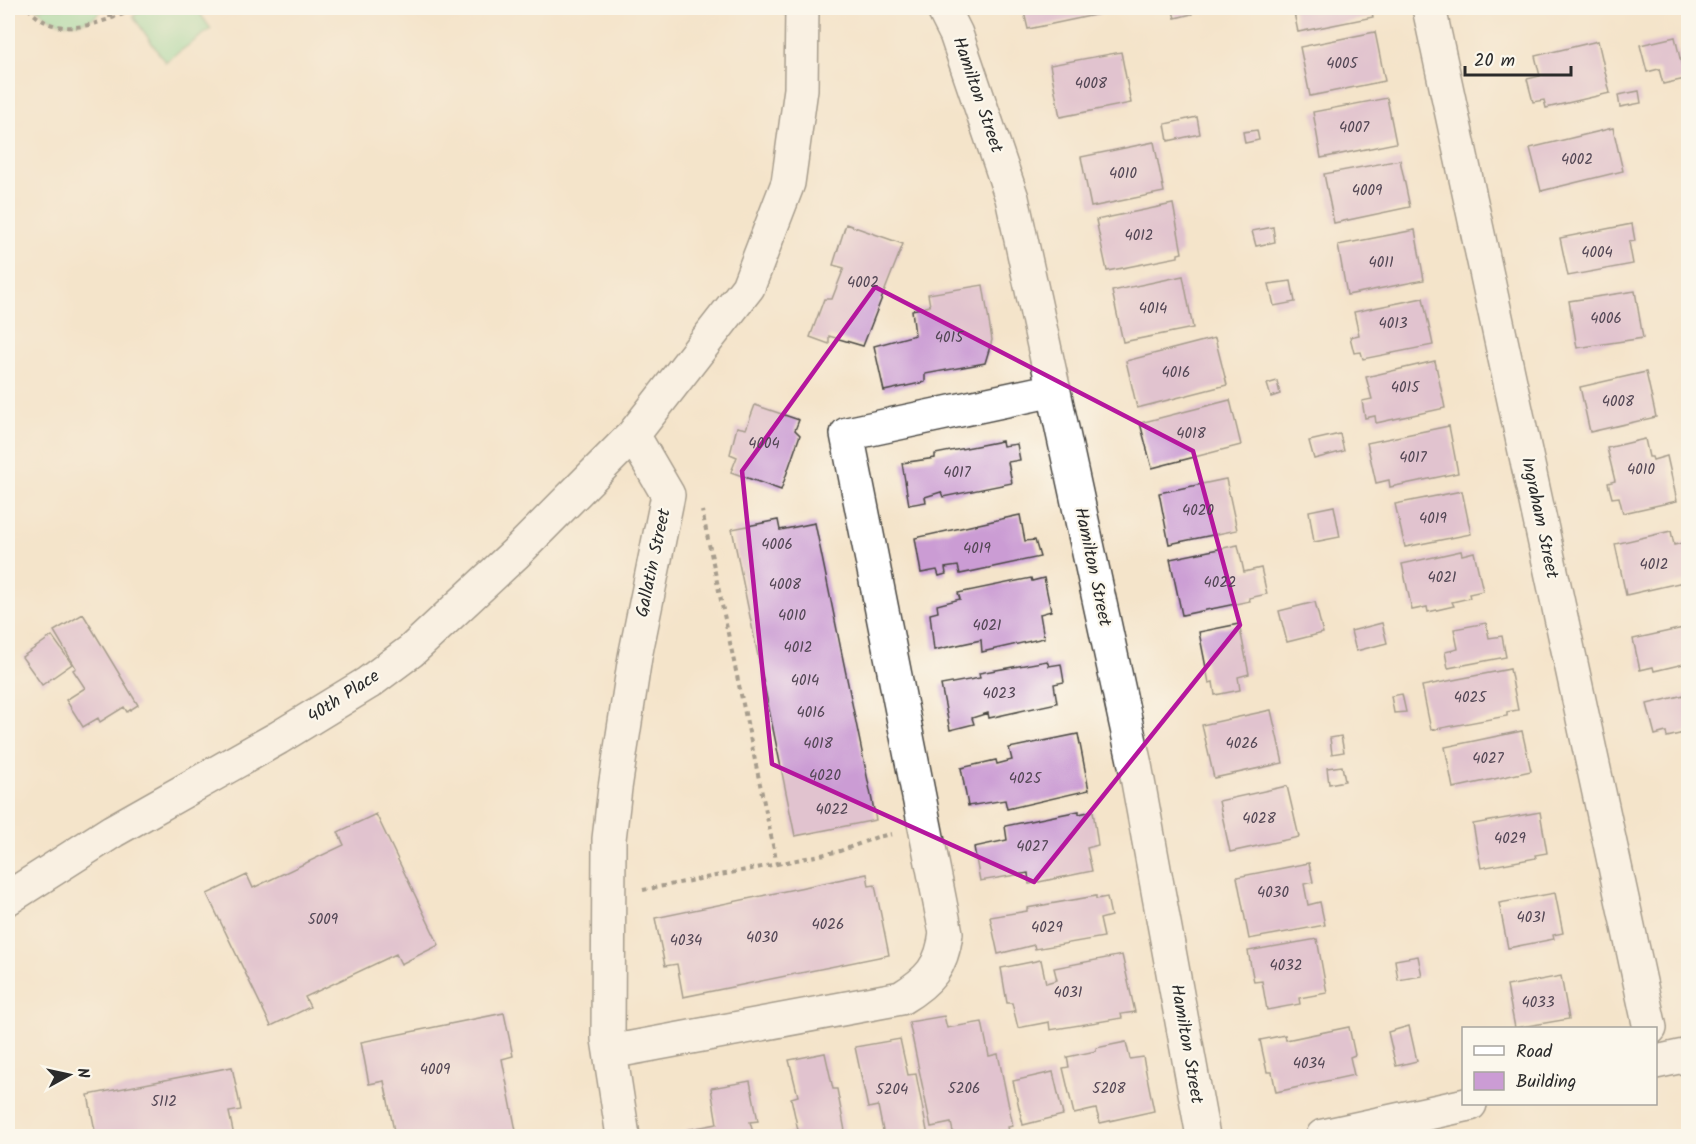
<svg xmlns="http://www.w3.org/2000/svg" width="1696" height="1144" font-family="Kalam,sans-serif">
<rect width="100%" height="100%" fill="#fbf7ec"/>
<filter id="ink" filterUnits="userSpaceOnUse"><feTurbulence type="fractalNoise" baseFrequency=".0167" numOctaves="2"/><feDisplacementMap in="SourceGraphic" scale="12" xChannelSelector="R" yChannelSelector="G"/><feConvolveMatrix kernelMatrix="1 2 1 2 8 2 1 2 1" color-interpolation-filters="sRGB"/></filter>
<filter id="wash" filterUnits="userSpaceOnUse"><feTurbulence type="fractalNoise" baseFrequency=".008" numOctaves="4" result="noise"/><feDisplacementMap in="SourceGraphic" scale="24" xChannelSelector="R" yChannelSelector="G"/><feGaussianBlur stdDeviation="1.35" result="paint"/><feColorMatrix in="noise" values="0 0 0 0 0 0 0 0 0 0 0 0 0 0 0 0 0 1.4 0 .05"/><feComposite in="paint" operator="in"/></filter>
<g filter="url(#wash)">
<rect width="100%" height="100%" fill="#f4e4ca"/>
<path fill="#84da9d" stroke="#588264" stroke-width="1.5" d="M36,8H103C94,24 68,27 51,19C46,17 40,11 36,8Z
M146,8H196L211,29L165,62L133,16Z"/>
<g id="blocks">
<path fill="#cb9cd4" d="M1023,8H1099L1100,14L1028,29Z
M1172,8H1191L1192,14L1175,18Z
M1293,8H1371L1373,17L1298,32Z
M1375,32L1385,81L1310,96L1300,47Z
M1675,37L1685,79L1663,84L1659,69L1647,72L1640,45Z
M1598,41L1610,93L1546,108L1544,100L1533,102L1527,79L1540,76L1535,56Z
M1121,52L1131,103L1060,117L1050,65Z
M1639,91L1641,103L1620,107L1618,95Z
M1387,98L1396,143L1321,158L1313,112Z
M1197,117L1200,134L1168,141L1165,124Z
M1613,128L1623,171L1541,191L1530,148Z
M1257,130L1259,140L1245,143L1243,132Z
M1154,142L1164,192L1091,207L1081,157Z
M1400,160L1410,207L1334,223L1324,174Z
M1173,204L1182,253L1178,254V257L1107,271L1096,220Z
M846,224L903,244L863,346L829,336V344L810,337L824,299H832L844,268L833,265Z
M1632,224L1635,241L1629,242L1633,264L1568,276L1560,238Z
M1273,227L1275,242L1256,246L1252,231Z
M1415,230L1424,280L1347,295L1338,245Z
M1183,276L1193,328L1123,342L1112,291Z
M1291,281L1295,302L1274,306L1269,284Z
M983,285L992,340L985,363L925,374V382L884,391L874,346L915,335L912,310L930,306L928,294Z
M1635,291L1643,338L1577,348L1569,301Z
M1423,298L1433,345L1363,359L1361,352L1354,353L1350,337L1359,335L1354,312Z
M1215,338L1227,385L1137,408L1126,361Z
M1435,361L1445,408L1376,423L1375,416L1365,418L1362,401L1372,399L1366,377Z
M1646,372L1656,417L1590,432L1580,387Z
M1277,381L1280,394L1271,397L1267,384Z
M1230,400L1241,445L1152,468L1140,423Z
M755,405L799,420L795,430L800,435L781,490L731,472L737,457L730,454L737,427L746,429Z
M1449,426L1458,473L1390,487L1389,480L1376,483L1367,443Z
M1340,434L1344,451L1314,459L1309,441Z
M1645,439L1649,457H1652L1653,460L1667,456L1677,501L1623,513L1619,497L1612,498L1608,483L1615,481L1607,448Z
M1002,441L1003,446L1017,444L1020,460L1008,462L1012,483L943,497L941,492L925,497L926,502L909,505L902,463L935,458V454Z
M1226,479L1237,530L1169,544L1159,493Z
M1462,491L1471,534L1405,547L1395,504Z
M1334,506L1340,537L1314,542L1309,511Z
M1020,515L1025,541L1035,540L1040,557L960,574L958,566L945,568L946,574L939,576L937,570L921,573L915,538Z
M778,520L780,530L815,523L876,820L795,836L732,529Z
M1671,531L1674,545L1687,542L1688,581L1626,595L1615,544Z
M1238,545L1244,572L1261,568L1267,594L1249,598L1250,601L1182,615L1170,559Z
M1461,551L1462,555L1474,552L1483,591L1469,594L1470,598L1452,602L1454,606L1428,612L1427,607L1412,610L1402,564Z
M1031,578L1032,581L1044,578L1051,611L1040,614L1044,638L982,652L981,640L934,650L930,614L938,612L937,605L960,599L958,593Z
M1315,602L1323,633L1287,642L1279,611Z
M83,614L138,705L127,712L124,707L100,722L98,718L83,727L66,700L85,688L73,670L76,668L54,631Z
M1382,623L1387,643L1356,651L1351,631Z
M1486,623L1489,638L1502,636L1506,657L1448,668L1445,652L1458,649L1454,629Z
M1239,624L1249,674L1238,677L1240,690L1215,695L1213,682L1209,683L1199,632Z
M1688,627V663L1654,671L1653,667L1640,670L1633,639Z
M52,636L72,664L42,685L22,657Z
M1047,661L1049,666L1061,664L1064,682L1054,684L1057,703L989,718L988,713L972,718L974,724L950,730L941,685L980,678L979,673Z
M1510,669L1518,710L1507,712V716L1431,730L1422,686Z
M1402,694L1406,712L1394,713L1391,696Z
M1688,694V732L1667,737L1666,732L1655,735L1647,704Z
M1271,710L1283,763L1214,778L1202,725Z
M1522,731L1531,771L1453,788L1445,747Z
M1078,734L1089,790L1007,809L1005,800L968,806L961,768L996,760L997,764L1012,760L1009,748Z
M1341,736L1344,752L1332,754L1330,738Z
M1342,766L1345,781L1329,784L1327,768Z
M1287,786L1299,837L1230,852L1219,801Z
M1079,811V814L1093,811L1098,845L1087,848L1092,871L1029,884L1028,873L980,881L974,847L1007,840L1005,826Z
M1540,812L1547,853L1535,855L1536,858L1481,868L1473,824Z
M376,814L439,945L401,964L396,954L305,997L310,1007L271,1026L207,894L247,875L253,888L344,845L338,832Z
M1309,863L1313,882L1304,884L1308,905L1320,902L1325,925L1249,939L1237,877Z
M867,874L869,886L875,885L889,955L683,997L677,964L665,966L655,918Z
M1555,893L1563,933L1553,935L1554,939L1508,948L1499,903Z
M1096,896V899L1107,897L1111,916L1100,919L1104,937L1035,949L1034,945L998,954L990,917L1027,911V908Z
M1317,939L1327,993L1299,998L1300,1004L1267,1010L1262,981L1254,982L1248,951Z
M1122,955L1135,1012L1121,1014L1122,1018L1050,1030L1049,1022L1018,1028L1012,1003H1007L1001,968L1041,960L1046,983L1057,980L1054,968Z
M1418,956L1422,976L1398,980L1395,960Z
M1561,976L1569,1019L1515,1028L1507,986Z
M504,1013L513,1056L502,1059L517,1136H395L384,1081L369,1084L361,1042Z
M944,1016L947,1028L982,1022L989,1056L998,1054L1013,1126L1008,1127L1010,1136H954L951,1123L931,1127L909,1022Z
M1409,1026L1417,1061L1396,1066L1388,1032Z
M1349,1027L1355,1055L1350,1057L1354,1075L1276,1092L1272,1072H1267L1260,1040L1285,1035L1286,1040Z
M900,1039L908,1075L916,1074L928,1136H884L878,1106L868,1108L855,1047Z
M1126,1042L1130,1059L1143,1057L1154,1111L1100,1123L1096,1109L1074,1114L1063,1068L1069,1067L1067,1057L1096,1051V1048Z
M825,1053L833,1089H837L846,1136H785L784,1134L798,1130L791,1098L798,1096L789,1060Z
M232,1067L241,1110L229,1112L234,1136H111V1134L96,1136L88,1095Z
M1053,1072L1063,1115L1023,1125L1013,1081Z
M750,1081L758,1121L750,1122L754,1136H686L685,1130L717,1124L711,1088Z"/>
</g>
</g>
<g filter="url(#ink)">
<use href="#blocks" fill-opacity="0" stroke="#494743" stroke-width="1.5"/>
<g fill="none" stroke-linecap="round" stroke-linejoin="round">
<defs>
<path id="minor" d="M943,8L956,34L1012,198L1135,765L1203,1136
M1429,8L1650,1028
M8,898L113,831L278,738L368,683L411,651L516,553L633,435L748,287L788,183L801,89L802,8
M610,1052L901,998C929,981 942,967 946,933L847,434L1054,390
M1656,1062L1688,1055
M623,1136L608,1039L609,839L615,788L635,657L668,495L633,435
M1323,1136L1470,1104"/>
</defs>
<use href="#minor" stroke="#494743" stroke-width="36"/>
<path stroke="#494743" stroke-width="4" stroke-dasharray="4.5 4.5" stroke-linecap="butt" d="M28,8C56,41 95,24 129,12L135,8
M110,18L111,8
M777,864L840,851L877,837L892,834
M643,890L777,864L702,511"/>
<use href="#minor" stroke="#fff" stroke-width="33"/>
</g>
</g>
<path d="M0 0H1696V1144H0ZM875,287L1193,451L1240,625L1034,882L772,764L742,471Z" fill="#f4e4ca" fill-opacity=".55" fill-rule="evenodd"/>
<path fill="none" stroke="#b5179e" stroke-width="4.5" stroke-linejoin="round" d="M875,287L1193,451L1240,625L1034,882L772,764L742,471Z"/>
<g text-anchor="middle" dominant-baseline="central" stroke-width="4.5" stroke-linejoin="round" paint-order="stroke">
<g font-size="15" fill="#534755">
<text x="1342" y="64">4005</text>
<text x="1091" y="84">4008</text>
<text x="1354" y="128">4007</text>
<text x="1577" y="160">4002</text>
<text x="1123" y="174">4010</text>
<text x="1367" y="191">4009</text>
<text x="1139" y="236">4012</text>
<text x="1597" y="253">4004</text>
<text x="1381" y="263">4011</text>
<text x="863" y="283">4002</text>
<text x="1153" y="309">4014</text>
<text x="1606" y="319">4006</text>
<text x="1393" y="324">4013</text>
<text x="949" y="338">4015</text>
<text x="1176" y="373">4016</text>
<text x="1405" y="388">4015</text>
<text x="1618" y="402">4008</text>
<text x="1191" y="434">4018</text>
<text x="764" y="444">4004</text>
<text x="1413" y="458">4017</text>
<text x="1641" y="470">4010</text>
<text x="957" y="473">4017</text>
<text x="1198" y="511">4020</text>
<text x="1433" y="519">4019</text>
<text x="777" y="545">4006</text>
<text x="977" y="549">4019</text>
<text x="1654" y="565">4012</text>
<text x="1442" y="578">4021</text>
<text x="1220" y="583">4022</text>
<text x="785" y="585">4008</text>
<text x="792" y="616">4010</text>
<text x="987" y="626">4021</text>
<text x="798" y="648">4012</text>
<text x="805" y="681">4014</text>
<text x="999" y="694">4023</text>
<text x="1470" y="698">4025</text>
<text x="811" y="713">4016</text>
<text x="818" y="744">4018</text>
<text x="1242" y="744">4026</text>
<text x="1488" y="759">4027</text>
<text x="825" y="776">4020</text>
<text x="1025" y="779">4025</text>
<text x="832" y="810">4022</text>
<text x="1259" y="819">4028</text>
<text x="1510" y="839">4029</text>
<text x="1032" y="847">4027</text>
<text x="1273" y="893">4030</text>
<text x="1531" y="918">4031</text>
<text x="323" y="920">5009</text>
<text x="828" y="925">4026</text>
<text x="1047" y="928">4029</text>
<text x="762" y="938">4030</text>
<text x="686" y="941">4034</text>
<text x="1286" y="966">4032</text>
<text x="1068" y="993">4031</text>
<text x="1538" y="1003">4033</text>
<text x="1309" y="1064">4034</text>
<text x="435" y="1070">4009</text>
<text x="964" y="1089">5206</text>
<text x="1109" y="1089">5208</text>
<text x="892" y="1090">5204</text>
<text x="164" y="1102">5112</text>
</g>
<g font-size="18" fill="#2b2b2b" stroke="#fbf7ec">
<text transform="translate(977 95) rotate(71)">Hamilton Street</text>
<text transform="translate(1539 518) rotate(78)">Ingraham Street</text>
<text transform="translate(654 563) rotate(-78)">Gallatin Street</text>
<text transform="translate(1092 567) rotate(78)">Hamilton Street</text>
<text transform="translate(344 697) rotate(-33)">40th Place</text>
<text transform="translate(1186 1044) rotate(80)">Hamilton Street</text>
</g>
</g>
<rect width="1696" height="1144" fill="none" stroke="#fbf7ec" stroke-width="30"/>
<rect x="1462" y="1027" width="195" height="78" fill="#fbf7ec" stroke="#a8a59f" stroke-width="1.5"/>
<rect x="1474" y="1046" width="30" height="9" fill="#ffffff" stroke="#a8a59f" stroke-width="1.5"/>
<text x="1516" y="1057" font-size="18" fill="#2b2b2b">Road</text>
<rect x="1474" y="1072" width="30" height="18" fill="#cb9cd4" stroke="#a8a59f" stroke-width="1.5"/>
<text x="1516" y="1087" font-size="18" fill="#2b2b2b">Building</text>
<g transform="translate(69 1075) rotate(82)" stroke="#fbf7ec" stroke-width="4.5" paint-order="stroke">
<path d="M0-4.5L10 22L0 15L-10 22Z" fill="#2b2b2b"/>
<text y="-9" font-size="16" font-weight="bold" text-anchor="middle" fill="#2b2b2b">N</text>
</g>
<path d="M1465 66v9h106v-9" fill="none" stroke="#2b2b2b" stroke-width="3"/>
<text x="1474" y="66" font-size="18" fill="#2b2b2b" stroke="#fbf7ec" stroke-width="4.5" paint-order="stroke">20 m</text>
</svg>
